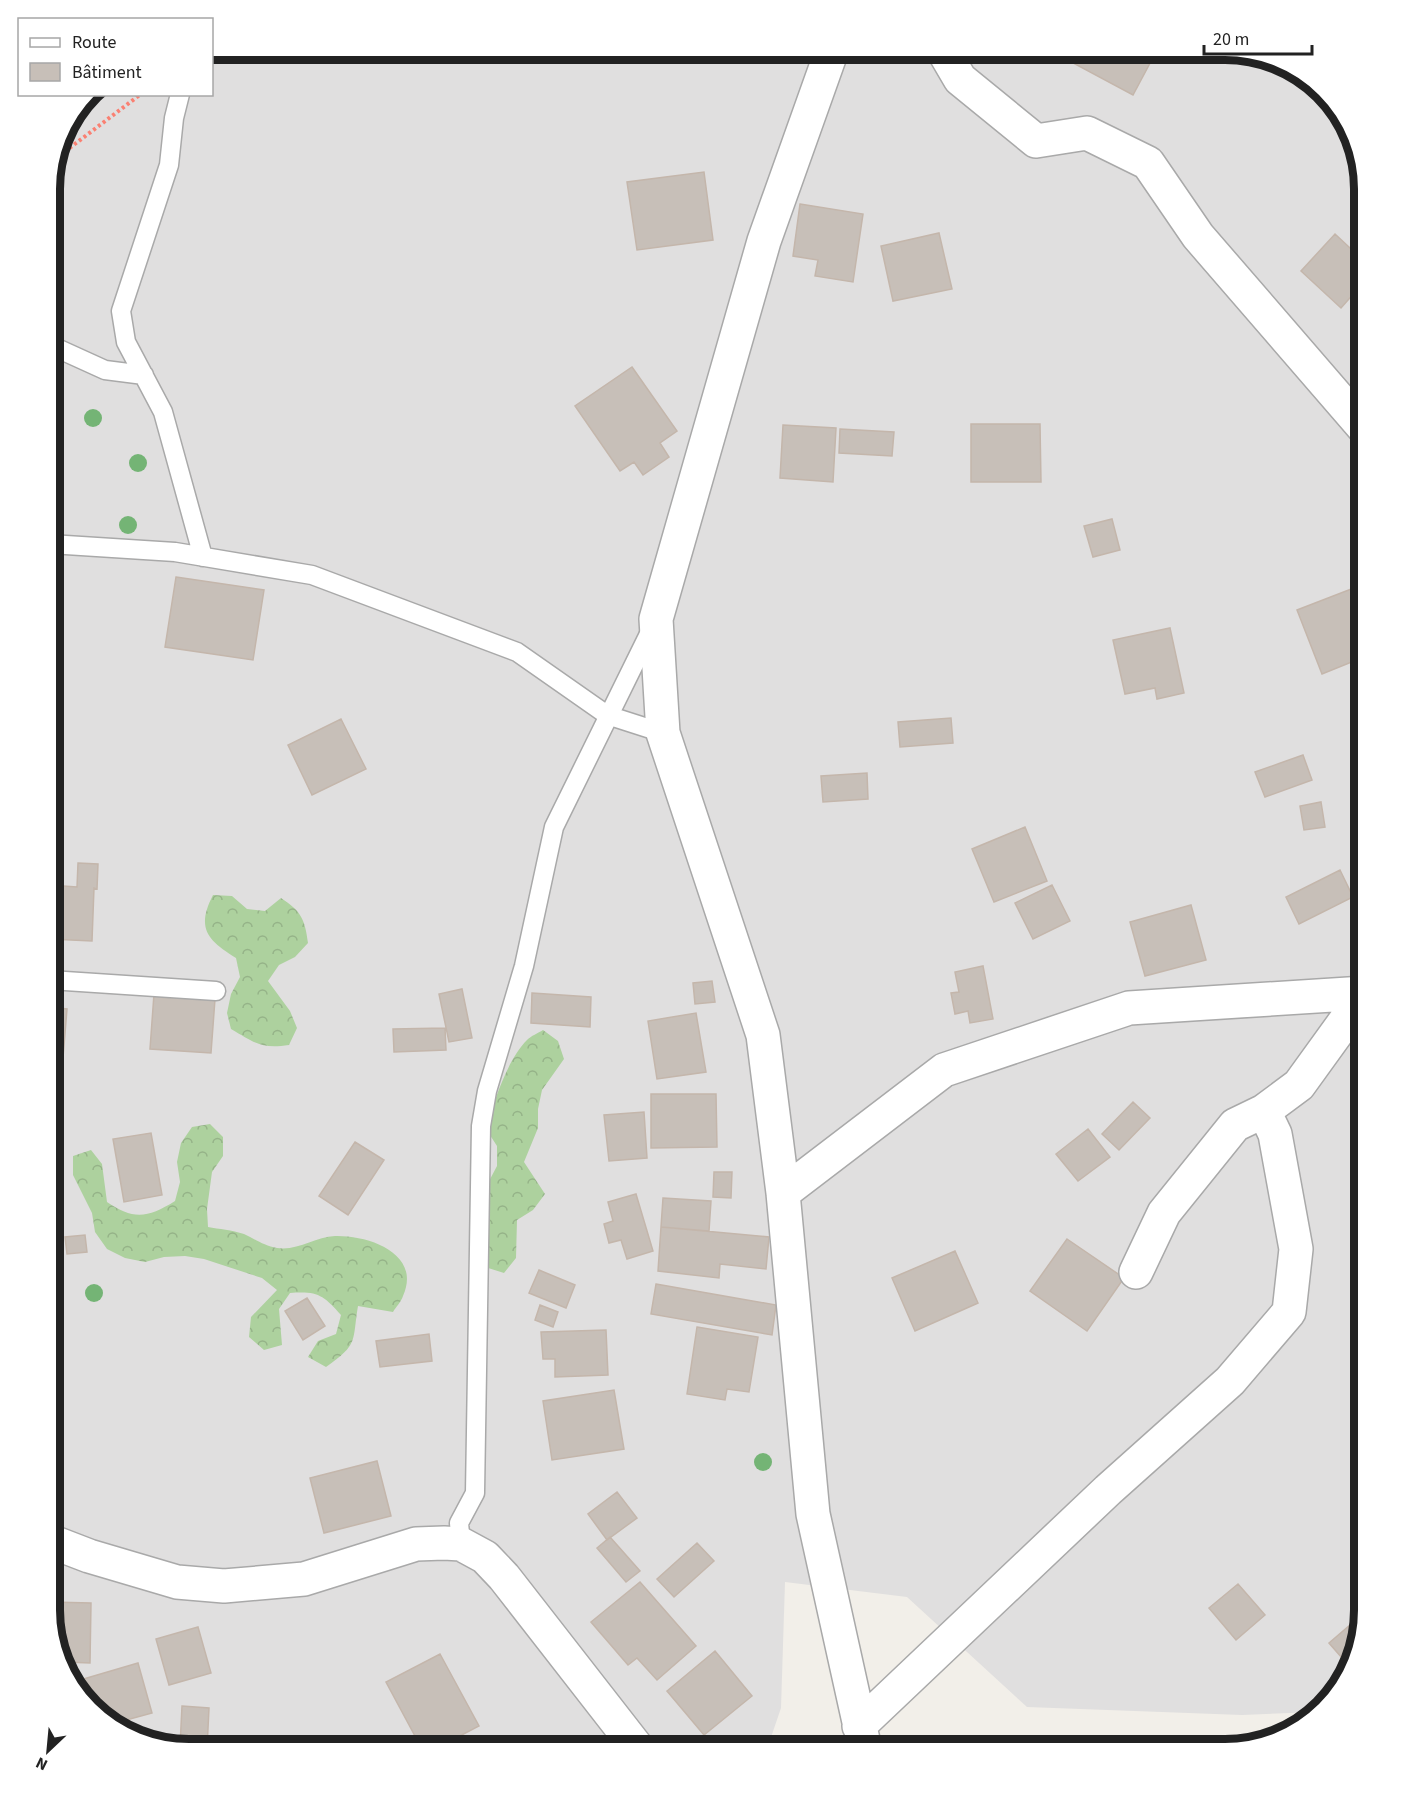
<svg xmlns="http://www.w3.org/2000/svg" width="1414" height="1799" font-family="'Source Sans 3',sans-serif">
<defs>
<pattern id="forest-crowns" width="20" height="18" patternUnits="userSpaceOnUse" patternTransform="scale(1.5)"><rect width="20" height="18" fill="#add19e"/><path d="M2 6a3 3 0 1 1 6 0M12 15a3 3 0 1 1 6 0" fill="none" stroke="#95b388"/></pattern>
</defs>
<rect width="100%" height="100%" fill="#f2efe9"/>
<path fill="#e0dfdf" d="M212,50H1233L1294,68L1341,112L1364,189V1610L1346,1679L1316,1712L1242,1715L1027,1707L907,1597L785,1582L781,1708L767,1749H189L120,1731L73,1687L50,1610V180L64,128L89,95L212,94Z"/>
<path fill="url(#forest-crowns)" d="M213,895L232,896L247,909L265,911L281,898C301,911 305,919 308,943L295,957L279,965L268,981L290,1011L297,1028L289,1045C261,1049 255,1043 231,1029L227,1013L231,994L240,977L236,958C207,940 196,928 213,895Z
M543,1030L558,1041L564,1059L542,1090L538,1109V1128L524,1162L545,1194L533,1210L517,1220L516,1258L504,1273L485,1267L488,1223V1183L497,1166V1146L486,1129C494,1102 507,1060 527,1040C531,1036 538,1033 543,1030Z
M210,1124L223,1137V1156L212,1172L207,1209L208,1227C219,1229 232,1230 244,1234C255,1239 264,1246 277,1248C298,1251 315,1237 335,1236C368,1235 422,1253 403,1296C401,1302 396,1307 393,1312L358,1306C352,1342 359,1344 326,1367L308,1357L318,1341L336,1334L341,1315C323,1295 318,1291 290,1293L279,1309L282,1345L264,1350L249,1337L251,1317L277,1290L262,1278L204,1259L185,1256L164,1257L145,1262L125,1258L107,1249L95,1232L92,1213L73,1175V1156L91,1150L102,1164L107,1202C133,1220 148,1218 175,1201L180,1182L177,1162L181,1143L192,1127Z"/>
<path fill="#c7bfb8" stroke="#c4b6ab" stroke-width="1.5" d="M1063,50H1157L1133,95L1060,56Z
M704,172L713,240L637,250L627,182Z
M800,204L863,214L853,282L815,276L818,260L793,256Z
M939,233L952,289L893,301L881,246Z
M1335,234L1364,261V282L1341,308L1301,271Z
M632,367L677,431L660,443L669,457L643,475L634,462L620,471L575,406Z
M971,424H1040L1041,482H971Z
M783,425L836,428L833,482L780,478Z
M840,429L894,432L892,456L839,453Z
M1112,519L1120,550L1093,557L1084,526Z
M176,577L264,590L253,660L165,647Z
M1359,586L1364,601V657L1322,674L1297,610Z
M1170,628L1184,693L1157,699L1155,688L1125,694L1113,640Z
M951,718L953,743L900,747L898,722Z
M341,719L366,769L312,795L288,745Z
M1303,755L1312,780L1265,797L1255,772Z
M867,773L868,799L823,802L821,776Z
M1321,802L1325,827L1304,830L1300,806Z
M1025,827L1047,881L994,902L972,849Z
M78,863L98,864L97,889L94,888L92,941L50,939V885L77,887Z
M1340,870L1353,897L1299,924L1286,897Z
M1052,885L1070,921L1033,939L1015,903Z
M1191,905L1206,960L1145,976L1130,922Z
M983,966L993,1019L970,1023L968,1011L955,1014L951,993L959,992L955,972Z
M712,981L715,1002L695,1004L693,983Z
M462,989L472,1038L449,1042L439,994Z
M532,993L591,997L590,1027L531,1023Z
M154,994L215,999L211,1053L150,1049Z
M50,1007L67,1009L61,1082L50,1081Z
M696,1013L706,1072L657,1079L648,1021Z
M445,1028L446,1050L394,1052L393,1029Z
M651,1094H716L717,1147L651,1148Z
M1133,1102L1150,1118L1119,1150L1102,1134Z
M644,1112L647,1158L609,1161L604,1115Z
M1088,1129L1110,1157L1078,1181L1056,1154Z
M151,1133L162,1195L124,1202L113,1139Z
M355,1142L384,1160L348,1215L319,1196Z
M714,1172H732L731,1198L713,1197Z
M636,1194L653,1251L627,1259L621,1240L609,1243L604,1224L613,1221L608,1202Z
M663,1198L711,1201L709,1231L661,1227Z
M661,1227L769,1237L766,1269L720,1264L719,1278L658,1271Z
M85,1235L87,1252L67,1254L65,1237Z
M1067,1239L1124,1278L1087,1331L1030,1291Z
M955,1251L978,1303L915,1331L892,1278Z
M539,1270L575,1285L566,1308L529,1293Z
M656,1284L776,1305L772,1335L651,1314Z
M307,1298L325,1326L303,1340L285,1311Z
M540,1305L558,1312L553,1327L535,1320Z
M697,1327L758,1337L749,1392L727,1389L725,1400L687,1394Z
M606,1330L608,1375L555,1377V1359H543L541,1332Z
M429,1334L432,1361L380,1367L376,1341Z
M614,1390L624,1449L552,1460L543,1401Z
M377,1461L391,1516L324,1533L310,1478Z
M617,1492L637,1518L607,1540L588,1514Z
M610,1537L640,1571L626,1582L597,1548Z
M697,1543L714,1561L674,1597L657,1579Z
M640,1582L696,1646L657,1680L637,1658L628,1665L591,1622Z
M1238,1584L1265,1615L1236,1640L1209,1608Z
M50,1602L91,1603L90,1663L65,1662L50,1610Z
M1364,1613L1349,1666L1329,1643Z
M198,1627L211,1673L169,1685L156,1639Z
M715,1651L752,1696L704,1735L667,1691Z
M440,1654L479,1726L435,1749H422L386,1682Z
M138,1663L152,1713L112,1724L86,1699L80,1680Z
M182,1706L209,1708L207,1749H189L180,1747Z"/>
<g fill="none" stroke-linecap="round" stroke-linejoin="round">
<defs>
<path id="lane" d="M180,94L174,118L169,165L121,311L126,342L163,412L203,557
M50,345L105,370L144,375
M50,544L175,552L312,575L517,652L607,715L663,733
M50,980L216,991
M461,1544L459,1523L475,1493L481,1126L487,1091L524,966L554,827L652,628"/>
<path id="street" d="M832,50L764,241L656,619L663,733L763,1035L783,1193L813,1514L865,1749
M943,50L960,79L1036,141L1087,133L1148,163L1198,236L1364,428
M783,1193L944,1070L1129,1008L1364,993
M1136,1272L1164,1213L1235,1125L1264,1111
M50,1541L89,1556L177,1582L224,1586L304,1579L416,1544L444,1543L461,1544L485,1557L504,1577L638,1749
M859,1726L1108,1490L1230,1381L1289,1312L1296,1249L1275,1134L1264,1111L1299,1085L1364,995"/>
</defs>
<use href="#lane" stroke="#a9a9a9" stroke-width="21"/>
<use href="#street" stroke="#a9a9a9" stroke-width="36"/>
<path stroke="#fa8072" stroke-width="4" stroke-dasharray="3 3" stroke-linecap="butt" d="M55,159L141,94"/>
<use href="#lane" stroke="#fff" stroke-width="18"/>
<use href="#street" stroke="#fff" stroke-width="33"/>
</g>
<g fill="#74b475">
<circle cx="93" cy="418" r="9"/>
<circle cx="138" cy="463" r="9"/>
<circle cx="128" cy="525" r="9"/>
<circle cx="94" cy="1293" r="9"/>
<circle cx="763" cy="1462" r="9"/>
</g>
<path d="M0 0H1414V1799H0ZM189 60H1225A129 129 0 0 1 1354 189V1610A129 129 0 0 1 1225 1739H189A129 129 0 0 1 60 1610V189A129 129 0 0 1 189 60Z" fill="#fff" fill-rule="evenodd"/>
<path fill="none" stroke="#222" stroke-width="8" d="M189 60H1225A129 129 0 0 1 1354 189V1610A129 129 0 0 1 1225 1739H189A129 129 0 0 1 60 1610V189A129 129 0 0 1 189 60Z"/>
<rect x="18" y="18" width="195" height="78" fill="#ffffff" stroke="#a7a7a7" stroke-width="1.5"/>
<rect x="30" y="38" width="30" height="9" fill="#ffffff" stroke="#a7a7a7" stroke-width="1.5"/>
<text x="72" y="48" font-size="18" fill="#222222">Route</text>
<rect x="30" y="63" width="30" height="18" fill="#c7bfb8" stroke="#a7a7a7" stroke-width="1.5"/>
<text x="72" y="78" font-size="18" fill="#222222">Bâtiment</text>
<g transform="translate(48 1751) rotate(206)" stroke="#ffffff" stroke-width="4.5" paint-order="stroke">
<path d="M0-4.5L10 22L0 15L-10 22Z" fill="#222222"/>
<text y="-9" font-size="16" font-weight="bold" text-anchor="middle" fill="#222222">N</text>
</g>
<path d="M1204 45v9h108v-9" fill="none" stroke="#222222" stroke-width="3"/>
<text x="1213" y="45" font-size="18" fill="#222222" stroke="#ffffff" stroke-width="4.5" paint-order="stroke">20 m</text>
</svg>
